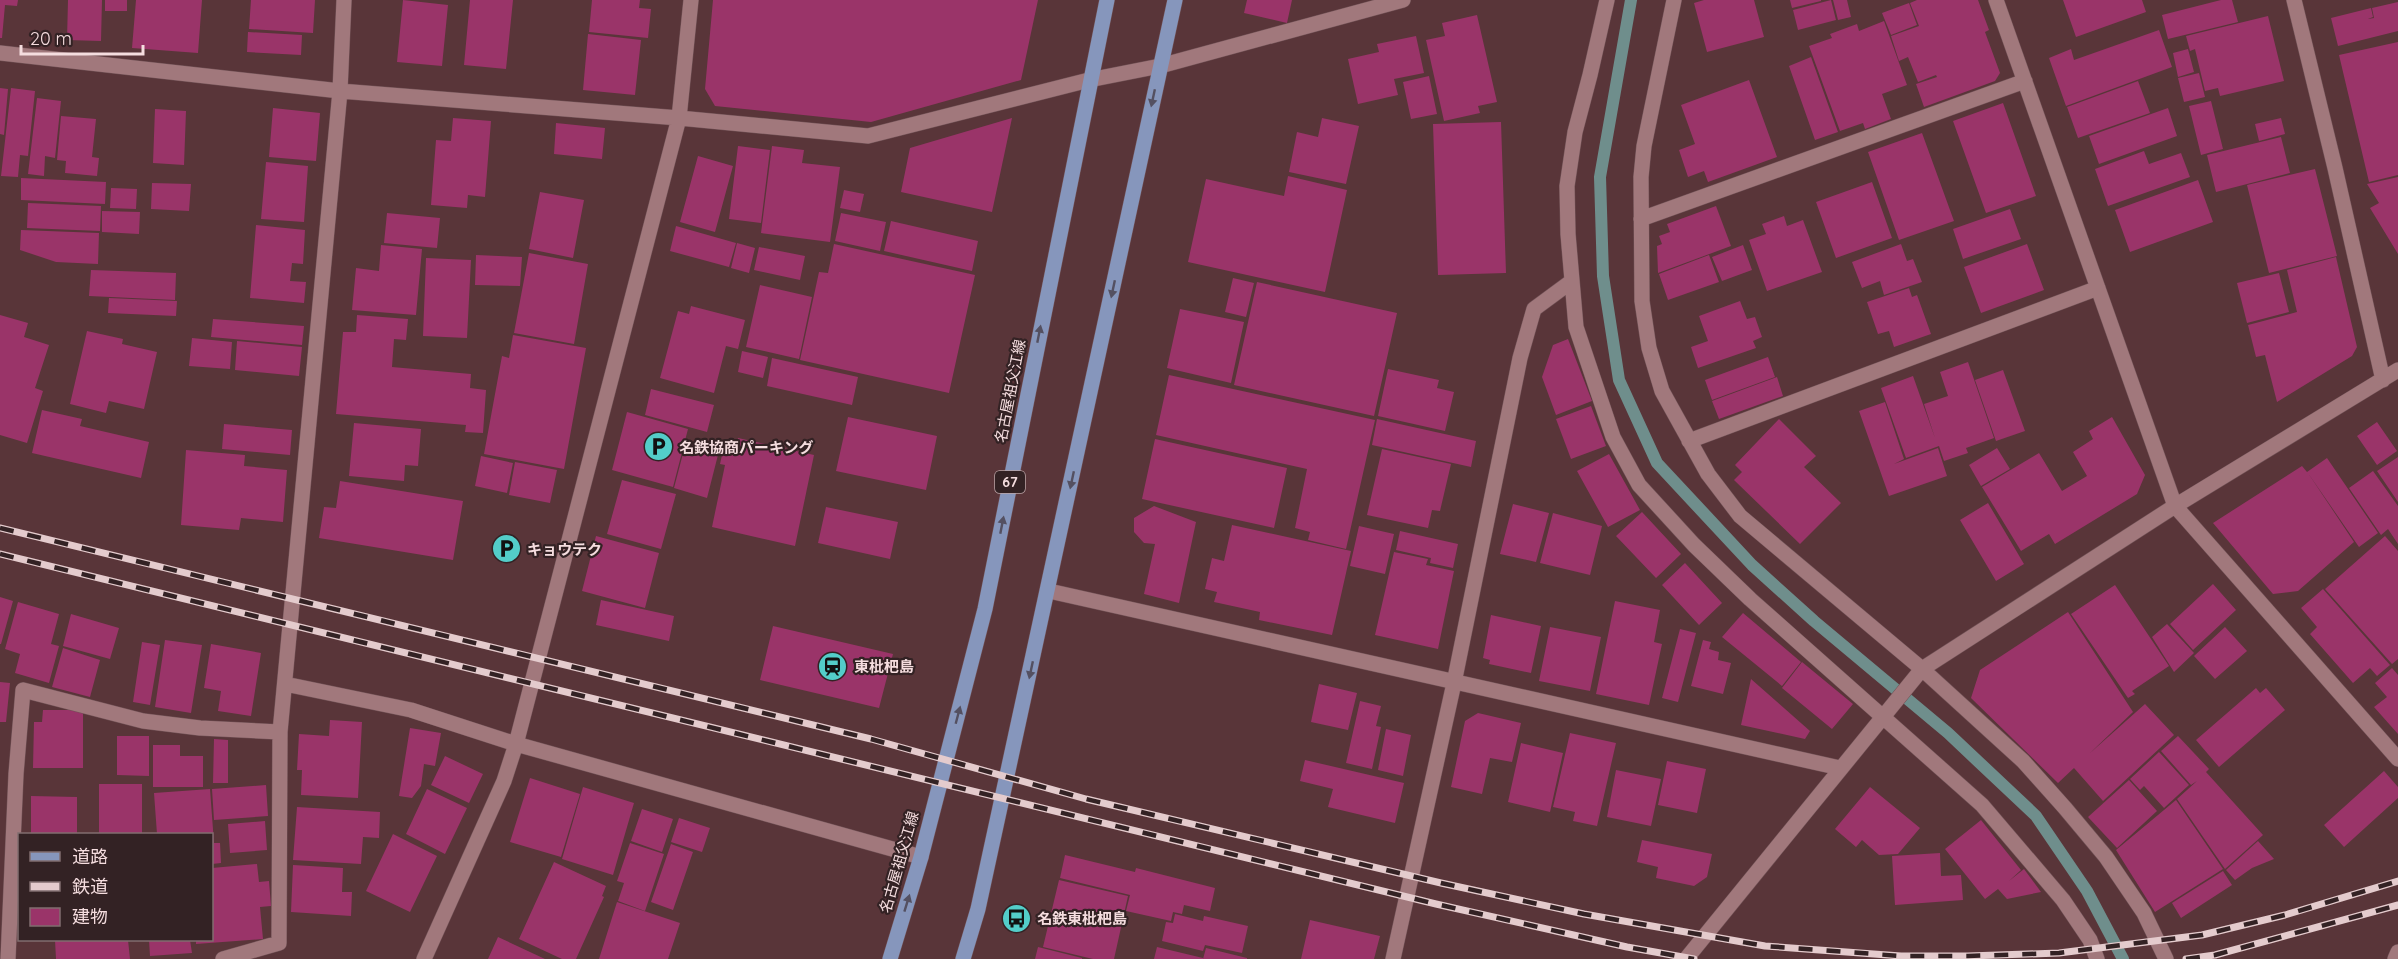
<svg xmlns="http://www.w3.org/2000/svg" width="2398" height="959" font-family="Quicksand,'Noto Sans JP',sans-serif">
<rect width="100%" height="100%" fill="#593539"/>
<g fill="none" stroke-linecap="round" stroke-linejoin="round">
<path stroke="#6f8e8c" stroke-width="12" d="M1631,0L1600,177L1603,276L1619,380L1657,463L1752,565L1814,621L1948,733L2036,816L2087,891L2123,959"/>
</g>
<path fill="#9a3469" d="M0,0H18L17,6L5,5L2,38H0Z
M68,0H102L101,41L67,40Z
M105,0H127V11H105Z
M136,0H202L198,53L132,48Z
M251,0H315L313,33L249,29Z
M403,0L448,5L442,66L397,62Z
M470,0H513L506,69L464,65Z
M592,0H640L639,8L651,9L648,38L589,32Z
M713,0H1038L1021,80L871,122L715,106L705,89Z
M1247,0H1292L1287,23L1244,13Z
M1704,0H1754L1764,37L1707,52L1694,3Z
M1790,0H1821V1L1792,8Z
M1831,0L1836,20L1798,30L1793,10Z
M1833,0H1847L1851,17L1838,20Z
M1917,0H1978L1989,30L1985,32L2000,73L1995,81L1924,107L1916,84L1937,77L1936,75L1918,82L1908,57L1899,61L1891,36L1919,26L1910,3Z
M2063,0H2142L2146,12L2076,37Z
M2221,0H2232L2238,22L2168,39L2162,15Z
M2398,2V31L2338,46L2331,18L2371,8L2373,17L2368,19L2374,18L2372,8Z
M1909,3L1917,25L1891,35L1882,13Z
M1477,15L1497,102L1478,106L1480,113L1444,121L1426,40L1445,36L1442,23Z
M2268,16L2284,81L2220,96L2218,88L2205,91L2195,49L2190,51L2186,36Z
M1884,21L1907,85L1882,94L1891,119L1865,129L1863,123L1840,131L1809,46L1832,38L1830,34L1857,24L1859,31Z
M2159,30L2172,67L2066,106L2049,58L2071,49L2074,60Z
M248,32L302,35L301,55L247,52Z
M588,34L641,40L635,95L583,90Z
M1416,36L1424,73L1394,79L1398,95L1358,104L1348,59L1379,52L1377,44Z
M2398,42V175L2369,182L2339,55Z
M2188,49L2194,72L2178,77L2173,53Z
M1811,57L1838,132L1815,140L1789,66Z
M2199,73L2205,97L2184,102L2178,78Z
M1429,76L1437,114L1411,119L1403,82Z
M1749,80L1777,157L1708,182L1704,171L1688,177L1679,150L1695,144L1681,105Z
M2138,81L2150,113L2078,138L2067,107Z
M0,88L8,89L4,135L0,134Z
M11,88L35,91L28,156L20,155L18,177L1,176Z
M37,98L61,101L55,158L45,156L44,176L28,174Z
M2211,101L2223,149L2201,155L2189,106Z
M2003,103L2036,196L1986,213L1953,121Z
M273,108L320,113L316,161L269,157Z
M2168,108L2177,136L2099,164L2089,136Z
M155,109L186,111L184,165L153,163Z
M61,116L96,119L92,157L99,158L97,176L65,173L66,161L57,160Z
M453,118L491,121L485,197L468,195L467,208L431,205L436,140L451,141Z
M1012,118L992,212L901,192L910,148Z
M1322,118L1359,126L1346,184L1289,172L1297,132L1318,137Z
M2281,118L2285,134L2259,141L2255,124Z
M1501,122L1506,273L1438,275L1433,124Z
M556,123L605,128L602,159L554,154Z
M1922,133L1954,221L1899,240L1868,152Z
M2281,137L2290,173L2216,192L2207,155Z
M738,146L770,150L761,223L729,219Z
M772,146L804,150L802,163L840,167L830,242L761,233Z
M2144,151L2149,164L2181,153L2190,177L2108,206L2095,169Z
M698,156L733,166L715,232L680,222Z
M266,162L308,166L304,222L261,219Z
M2315,169L2337,256L2269,273L2247,185Z
M1288,176L1347,190L1325,292L1188,262L1206,179L1284,196Z
M2398,177V254L2370,208L2379,203L2367,184Z
M21,178L106,182L105,204L21,200Z
M2198,180L2213,222L2130,252L2115,210Z
M1872,182L1892,238L1836,258L1816,202Z
M152,183L191,184L189,211L151,209Z
M111,188L137,189L136,209L110,208Z
M844,190L864,194L860,212L840,208Z
M540,192L584,200L573,258L529,249Z
M28,203L101,206L100,231L27,228Z
M1716,206L1731,246L1658,273L1657,246L1662,244L1659,236L1670,232L1667,224Z
M2010,209L2021,239L1963,259L1953,229Z
M102,211L140,212L139,234L102,232Z
M387,213L440,218L437,248L384,243Z
M841,213L886,222L880,251L835,241Z
M1784,216L1787,226L1803,220L1822,272L1767,291L1749,240L1766,234L1762,224Z
M891,221L978,241L972,271L884,251Z
M256,225L305,230L303,264L292,263L290,281L306,282L304,303L250,298Z
M676,226L736,243L729,267L670,251Z
M21,230L99,233L98,264L56,262L20,250Z
M737,243L755,248L749,273L731,268Z
M834,244L975,275L949,393L800,360L819,272L828,273Z
M1901,244L1907,261L1913,259L1922,282L1884,295L1880,281L1862,288L1852,262Z
M2027,244L2044,290L1981,313L1964,267Z
M381,245L422,249L416,315L352,310L356,268L379,271Z
M1743,245L1752,270L1722,281L1712,257Z
M759,247L805,256L800,280L754,270Z
M529,253L588,264L574,344L514,333Z
M476,255L522,257L520,286L475,285Z
M1709,255L1719,282L1668,300L1659,274Z
M2336,257L2357,347L2352,356L2277,402L2265,355L2256,357L2248,325L2297,312L2287,270Z
M426,258L471,260L467,338L423,336Z
M91,270L176,273L175,300L89,296Z
M2279,273L2289,312L2247,323L2237,283Z
M1233,278L1254,283L1246,317L1225,312Z
M1257,282L1397,313L1374,416L1234,385Z
M760,285L812,297L799,359L746,347Z
M1909,288L1912,297L1917,295L1931,334L1894,347L1889,331L1878,334L1867,302Z
M109,298L177,301L176,316L108,313Z
M1740,301L1747,319L1755,317L1762,337L1753,341L1756,348L1698,368L1691,347L1708,341L1699,316Z
M691,306L745,320L738,349L726,346L714,393L660,378L678,311L689,314Z
M1180,309L1244,322L1231,383L1167,368Z
M0,315L28,323L24,337L49,345L35,388L43,391L27,443L0,435Z
M357,315L408,319L406,340L394,339L392,367L471,374L470,388L486,390L483,433L465,432L466,425L336,414L343,332H356Z
M213,319L304,326L302,345L211,337Z
M87,331L123,339L122,344L157,352L144,409L109,401L106,413L70,404Z
M513,335L586,348L564,469L484,454L502,356L509,358Z
M192,338L232,342L230,369L189,366Z
M1568,339L1592,401L1556,415L1542,377L1553,345Z
M237,341L302,347L299,376L235,370Z
M742,351L768,357L763,378L738,372Z
M1768,357L1775,377L1712,400L1705,380Z
M772,358L858,377L852,405L767,386Z
M1968,362L1994,438L1966,448L1968,453L1944,461L1939,446L1906,458L1881,388L1913,376L1935,438L1924,404L1948,396L1940,372Z
M1388,369L1439,380L1437,388L1454,392L1445,431L1378,416Z
M2003,370L2025,431L1996,441L1975,380Z
M1169,375L1375,420L1346,549L1308,540L1310,532L1295,528L1307,469L1156,435Z
M1777,377L1783,396L1719,419L1712,401Z
M651,389L714,405L707,432L645,415Z
M1885,402L1904,459L1894,464L1938,448L1947,476L1889,496L1859,411Z
M1591,406L1606,446L1571,459L1556,419Z
M42,410L82,419L80,426L149,442L141,478L32,453Z
M627,412L688,429L673,487L612,470Z
M848,417L937,436L926,490L836,471Z
M2112,417L2145,475L2137,494L2055,544L2049,534L2021,551L1982,487L2039,453L2062,491L2087,476L2073,452L2093,439L2089,431Z
M1377,419L1476,441L1471,467L1372,445Z
M1779,419L1816,456L1804,467L1841,503L1800,544L1734,480L1742,472L1735,465Z
M2377,422L2397,451L2377,465L2357,436Z
M354,423L421,429L418,466L405,465L404,481L349,476Z
M224,424L292,430L290,455L222,449Z
M738,438L814,455L795,546L712,527L725,465L720,464L724,446L736,449Z
M1155,439L1287,468L1274,528L1142,499Z
M686,442L719,451L707,498L674,488Z
M1997,448L2010,469L1981,486L1969,465Z
M1382,449L1451,464L1440,511L1432,510L1428,528L1367,515Z
M186,450L245,455L244,466L287,470L283,522L241,518L239,530L181,525Z
M1609,454L1640,510L1608,527L1577,471Z
M481,456L513,463L507,493L475,486Z
M2398,457V502L2377,471Z
M2327,458L2378,533L2359,547L2308,473L2354,542L2298,591L2273,594L2213,523L2302,466L2307,472Z
M515,462L557,470L550,503L509,495Z
M2373,471L2398,506V544L2388,529L2381,535L2349,488Z
M622,480L676,494L661,549L607,534Z
M340,481L463,501L453,560L319,538L324,507L336,508Z
M1988,503L2024,564L1996,581L1960,520Z
M1513,504L1549,513L1536,562L1500,554Z
M1154,506L1196,522L1179,603L1144,594L1155,544L1144,543L1134,532V518Z
M826,507L898,522L890,559L818,543Z
M1642,512L1681,554L1656,578L1616,536Z
M1553,513L1602,526L1590,575L1540,563Z
M1232,525L1351,551L1332,635L1259,620L1260,612L1214,602L1217,592L1205,589L1212,558L1224,561Z
M1359,526L1394,534L1385,574L1350,566Z
M1400,531L1458,544L1453,568L1430,563L1431,558L1396,550Z
M596,536L659,553L645,608L582,591Z
M2385,536L2398,551V659L2392,664L2325,589Z
M1394,552L1428,559L1426,565L1454,571L1438,649L1375,635Z
M1685,563L1722,603L1699,625L1662,585Z
M2213,584L2236,610L2193,650L2170,624Z
M2115,585L2169,666L2132,691L2135,694L2128,698L2071,614Z
M2323,589L2390,665L2377,676L2370,668L2353,683L2310,634L2317,627L2301,608Z
M0,597L13,601L1,644H0Z
M601,600L674,616L669,641L596,625Z
M1615,601L1660,610L1654,642L1662,644L1649,705L1596,694Z
M18,602L59,614L51,644L59,646L49,683L15,673L20,654L5,649Z
M2068,612L2133,712L2089,754L2145,704L2174,735L2103,801L2074,768L2058,783L1971,698L1980,670Z
M1743,613L1801,662L1782,686L1722,637Z
M71,614L119,628L110,659L63,646Z
M1491,615L1541,626L1531,673L1489,664L1490,660L1483,658Z
M2167,624L2194,653L2174,672L2152,637Z
M773,626L893,654L879,708L760,680Z
M1550,627L1601,637L1590,691L1539,681Z
M2225,627L2247,651L2215,679L2194,656Z
M1680,629L1696,633L1678,702L1662,698Z
M165,640L202,645L191,713L155,707Z
M1703,640L1711,642L1709,649L1719,652L1718,660L1731,663L1723,694L1691,686Z
M142,642L160,645L150,705L133,702Z
M211,644L261,653L251,716L218,711L221,691L204,688Z
M63,648L100,660L90,697L52,687Z
M1802,662L1853,704L1832,729L1782,688Z
M2392,668L2398,675V734L2374,707L2387,697L2375,683Z
M1751,679L1810,731L1805,739L1741,725Z
M0,682L10,683L6,722H0Z
M1319,684L1357,693L1348,730L1311,722Z
M2256,688L2260,693L2266,688L2285,710L2219,767L2196,740Z
M1360,701L1381,706L1376,726L1381,727L1372,769L1346,763Z
M43,710H83V768H33L34,722H42Z
M1478,713L1521,723L1512,762L1490,758L1482,794L1451,787L1465,721Z
M330,720L362,722L358,798L301,795L302,770H297L299,734L329,736Z
M410,728L441,733L435,766L424,764L421,786L412,798L399,796Z
M1386,729L1411,735L1403,776L1378,770Z
M1570,733L1616,743L1597,826L1573,821L1575,812L1553,807Z
M117,736H149V776L117,775Z
M2178,736L2209,769L2206,772L2263,835L2225,869L2177,799L2197,781L2191,785L2161,751Z
M214,739L228,740V783H213Z
M1521,743L1563,753L1550,812L1508,802Z
M153,745H180V756H203V787H153Z
M2159,752L2189,785L2164,808L2144,786L2140,790L2130,779Z
M445,756L483,774L469,803L431,785Z
M1305,760L1404,783L1395,823L1328,807L1333,789L1300,781Z
M1667,761L1706,769L1697,813L1658,805Z
M1616,770L1661,779L1651,826L1607,817Z
M2384,771L2398,787V798L2344,847L2324,825Z
M530,778L580,794L561,857L510,842Z
M2129,780L2157,811L2117,848L2088,817Z
M99,784H142V834H99Z
M266,785L268,816L214,820L212,789Z
M583,787L634,803L613,875L562,859Z
M1870,787L1920,828L1898,854L1879,855L1862,840L1856,847L1835,829Z
M210,789L214,843H220L221,863L212,864V834H157L154,793Z
M427,789L467,808L445,854L406,834Z
M31,796L77,797V834H31Z
M2176,800L2223,869L2155,912L2116,850Z
M297,807L380,812L379,838L363,837L361,864L293,860Z
M642,809L673,819L662,852L631,841Z
M679,818L710,828L702,852L671,842Z
M1981,820L2021,870L2009,881L2024,869L2041,892L2007,899L1998,889L1985,899L1945,849Z
M265,821L267,850L230,853L228,824Z
M393,834L437,856L410,912L366,891Z
M1642,840L1712,854L1707,877L1694,886L1656,878L1658,867L1637,862Z
M2258,841L2274,859L2252,868L2235,880L2226,870Z
M630,843L664,854L645,911L618,901L624,883L617,881Z
M671,844L693,852L673,910L651,902Z
M1940,853L1941,876L1961,875L1963,900L1895,905L1892,856Z
M1065,855L1135,872L1136,868L1215,888L1210,911L1184,905L1182,914L1173,912L1171,921L1126,911L1130,895L1060,878Z
M554,862L606,886L602,896L604,897L576,959H562L519,939Z
M257,864L259,882L269,881L271,906L260,907L263,939L196,944V940H212V868Z
M293,865L343,868L342,892H352L351,916L291,912Z
M2223,871L2232,885L2181,918L2172,903Z
M1059,880L1128,896L1114,959H1093L1043,947Z
M617,902L680,923L668,959H599Z
M1175,914L1203,921L1204,916L1248,926L1242,953L1205,945L1203,951L1162,941L1166,922L1173,923Z
M1310,920L1380,936L1374,959H1301Z
M498,937L545,959H488Z
M55,940H128L130,959H56Z
M149,940H190L192,953L150,956Z
M1038,947L1082,958V959H1035Z
M1157,947L1203,958V959H1154Z
M1206,948L1247,958V959H1203Z"/>
<g fill="none" stroke-linecap="round" stroke-linejoin="round">
<defs>
<path id="minor" d="M1607,0L1590,75L1575,132L1567,186L1568,234L1576,327L1613,437L1639,485L1694,545L1750,599L1982,805L2063,900L2090,940L2097,959
M1674,0L1644,146L1641,177L1642,301L1649,348L1662,391L1708,474L1740,516L1922,669L2023,761L2065,808L2106,857L2144,913L2166,959
M1996,0L2175,506L2398,759
M2294,0L2335,168L2383,380
M0,53L340,91L679,118L868,136L1089,80L1160,66L1403,0
M1641,219L2025,81
M1689,441L2098,288
M1049,591L1840,768
M285,684L411,710L516,744L921,857
M8,959L16,774L23,690L143,721L200,728L280,732
M223,959L279,943L280,732L340,91L344,0
M424,959L504,781L516,744L679,118L691,0
M1393,959L1454,683L1520,358L1534,309L1572,281
M1686,959L1922,669L2175,506L2398,370
M2395,959L2398,952"/>
<path id="major" d="M890,959L921,857L985,609L1107,0
M963,959L978,909L1175,0"/>
</defs>
<use href="#minor" stroke="#715256" stroke-width="16"/>
<use href="#major" stroke="#715256" stroke-width="16"/>
<use href="#minor" stroke="#a1787c" stroke-width="15"/>
<use href="#major" stroke="#8696bc" stroke-width="15"/>
<defs>
<path id="rail" d="M0,528L871,739L1086,799L1441,883L1584,914L1765,946L1901,956H1968L2059,953L2202,935L2285,915L2398,881
M0,554L1436,904L1627,947L1694,959
M2186,959L2215,955L2398,905"/>
</defs>
<use href="#rail" stroke="#e4cbcd" stroke-width="7"/>
<use href="#rail" stroke="#332224" stroke-width="4.5" stroke-dasharray="14" stroke-linecap="butt"/>
</g>
<defs><path id="oneway-solid" d="M-6-.8H1V-3.2L6.5 0L1 3.2V.8H-6Z" transform="scale(1.5)"/></defs>
<g fill="#545061">
<use href="#oneway-solid" transform="translate(1153 98) rotate(102)"/>
<use href="#oneway-solid" transform="translate(1113 289) rotate(102)"/>
<use href="#oneway-solid" transform="translate(1039 334) rotate(-79)"/>
<use href="#oneway-solid" transform="translate(1072 480) rotate(102)"/>
<use href="#oneway-solid" transform="translate(1002 525) rotate(-79)"/>
<use href="#oneway-solid" transform="translate(1031 670) rotate(102)"/>
<use href="#oneway-solid" transform="translate(958 715) rotate(-75)"/>
<use href="#oneway-solid" transform="translate(907 903) rotate(-73)"/>
</g>
<defs>
<symbol id="parking-disc" viewBox="-11 -11 22 22"><circle r="9.5" fill="#53cdc9" stroke="#332224"/><path d="M-3.5-5.5H1a3.5 3.5 0 0 1 0 7H-1V5.5H-3.5ZM-1-3.4V-.6H.8a1.4 1.4 0 0 0 0-2.8Z" fill="#111"/></symbol>
<symbol id="station-disc" viewBox="-11 -11 22 22"><circle r="9.5" fill="#53cdc9" stroke="#332224"/><path d="M-3-6H3Q5-6 5-4V2Q5 4 3 4L4.5 6H3L1.5 4h-3L-3 6H-4.5L-3 4Q-5 4-5 2V-4Q-5-6-3-6ZM-3.5-4v3h7v-3ZM-3.5 1v1.5H-2V1ZM2 1v1.5H3.5V1Z" fill="#111"/></symbol>
<symbol id="bus-disc" viewBox="-11 -11 22 22"><circle r="9.5" fill="#53cdc9" stroke="#332224"/><path d="M-5-6H5V4H4V6H2V4H-2V6H-4V4H-5ZM-3.5-4V0h7V-4ZM-3.5 1.2v1.5H-2V1.2ZM2 1.2v1.5H3.5V1.2Z" fill="#111"/></symbol>
</defs>
<g fill-rule="evenodd">
<use href="#parking-disc" x="642" y="430" width="33" height="33"/>
<use href="#parking-disc" x="490" y="532" width="33" height="33"/>
<use href="#station-disc" x="816" y="650" width="33" height="33"/>
<use href="#bus-disc" x="1000" y="902" width="33" height="33"/>
</g>
<g text-anchor="middle" dominant-baseline="central" stroke-width="4.5" stroke-linejoin="round" paint-order="stroke">
<rect fill="#332224" stroke="#bba5a7" stroke-width="1.5" x="995" y="471" width="30" height="22" rx="4.5"/>
<g font-size="14" font-weight="bold" fill="#f5dddf">
<text x="1010" y="482">67</text>
</g>
<g font-size="15" fill="#f5dddf" stroke="#332224">
<text transform="translate(1010 391) rotate(-79)">名古屋祖父江線</text>
<text transform="translate(899 862) rotate(-74)">名古屋祖父江線</text>
</g>
<g font-size="15" font-weight="bold" fill="#f5dddf" stroke="#332224" text-anchor="start">
<text x="679" y="447">名鉄協商パーキング</text>
<text x="527" y="549">キョウテク</text>
<text x="854" y="666">東枇杷島</text>
<text x="1037" y="918">名鉄東枇杷島</text>
</g>
</g>
<rect x="18" y="833" width="195" height="108" fill="#332224" stroke="#816d6f" stroke-width="1.5"/>
<rect x="30" y="852" width="30" height="9" fill="#8696bc" stroke="#816d6f" stroke-width="1.5"/>
<text x="72" y="863" font-size="18" fill="#f5dddf">道路</text>
<rect x="30" y="882" width="30" height="9" fill="#e4cbcd" stroke="#816d6f" stroke-width="1.5"/>
<text x="72" y="893" font-size="18" fill="#f5dddf">鉄道</text>
<rect x="30" y="908" width="30" height="18" fill="#9a3469" stroke="#816d6f" stroke-width="1.5"/>
<text x="72" y="923" font-size="18" fill="#f5dddf">建物</text>
<path d="M21 45v9h122v-9" fill="none" stroke="#f5dddf" stroke-width="3"/>
<text x="30" y="45" font-size="18" fill="#f5dddf" stroke="#332224" stroke-width="4.5" paint-order="stroke">20 m</text>
</svg>
